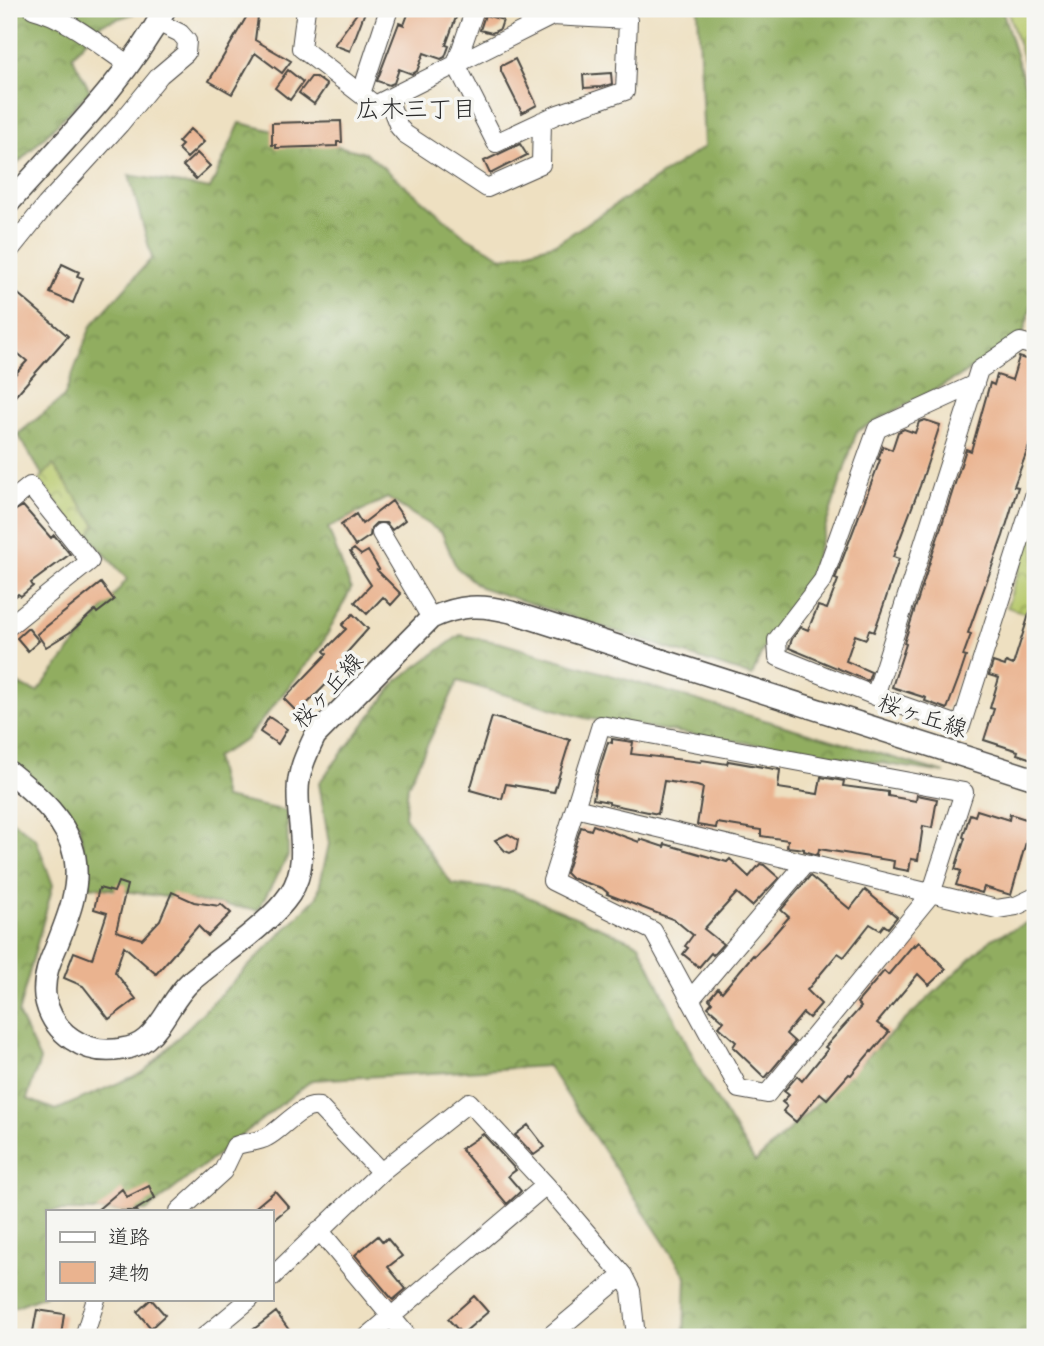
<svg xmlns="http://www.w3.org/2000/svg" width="1044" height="1346" font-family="Delius,'Klee One',sans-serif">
<defs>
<pattern id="forest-crowns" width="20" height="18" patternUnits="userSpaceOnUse" patternTransform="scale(1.75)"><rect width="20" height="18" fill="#91ad60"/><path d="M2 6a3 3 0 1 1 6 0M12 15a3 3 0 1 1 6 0" fill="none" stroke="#778d4f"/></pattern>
<pattern id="park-crowns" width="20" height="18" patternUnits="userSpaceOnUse" patternTransform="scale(1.75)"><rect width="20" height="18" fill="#b7c96c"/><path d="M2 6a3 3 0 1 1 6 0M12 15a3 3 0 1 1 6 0" fill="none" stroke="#95a359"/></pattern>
</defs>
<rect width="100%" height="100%" fill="#f6f6f2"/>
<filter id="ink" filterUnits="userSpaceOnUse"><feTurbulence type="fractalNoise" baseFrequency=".0143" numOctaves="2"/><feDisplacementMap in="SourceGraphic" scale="14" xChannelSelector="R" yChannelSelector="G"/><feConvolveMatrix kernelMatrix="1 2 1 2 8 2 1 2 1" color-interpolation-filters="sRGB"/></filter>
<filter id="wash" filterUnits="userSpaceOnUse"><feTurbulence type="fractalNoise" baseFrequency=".00686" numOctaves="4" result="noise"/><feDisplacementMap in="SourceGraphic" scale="28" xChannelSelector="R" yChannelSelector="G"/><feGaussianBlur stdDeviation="1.57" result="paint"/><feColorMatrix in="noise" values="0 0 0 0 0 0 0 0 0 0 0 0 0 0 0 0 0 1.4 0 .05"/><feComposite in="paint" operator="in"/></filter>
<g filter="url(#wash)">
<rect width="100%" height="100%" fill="#eee0c1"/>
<path fill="url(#forest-crowns)" stroke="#5e6c46" stroke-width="2" d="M9,9H135L133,14L101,24L72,56L90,91L9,172Z
M698,9H1002L1035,118V294L1020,344L857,431L805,589L767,640L752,676L480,587L456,567L442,533L387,498L328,528L351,589L320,648L246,740L215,757L224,798L287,811L288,856L258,910L89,886L79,824L24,774L9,756V681L37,692L127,579L57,500L18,434L64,397L91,326L152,258L129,175L210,189L240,123L366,153L465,236L504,258L557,243L704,147Z
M460,635L501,643L945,773L585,718L458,681L408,785L405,817L452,884L514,891L639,944L704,1079L755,1162L991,939L1035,919V1337H684L686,1276L548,1066L312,1080L146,1211H47V1294L9,1309V818L36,839L53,885L18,1014L40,1060L27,1099L56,1110L144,1072L317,897L329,844L319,783L398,680Z"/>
<path fill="url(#park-crowns)" stroke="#717a4c" stroke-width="2" d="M1007,9H1035V95Z
M53,465L96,525L86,540L39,480Z
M1035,518V617L1007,607Z"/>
<g id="blocks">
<path fill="#eab38f" d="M251,9H259L255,40L291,61L282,73L255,53L232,94L209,81Z
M360,9H366L350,51L334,45Z
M410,9H459L446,45L449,46L445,57L441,59L424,53L417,71L412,74L399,69L394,83L389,85L377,81L399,23L404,25Z
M485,15L503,20L500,29L492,33L480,30Z
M515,59L537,105L522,113L501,71V66Z
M288,70L303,82L290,100L275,88Z
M611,73L612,84L601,87L584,88L583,75Z
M311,77H316L327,85L314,104L299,93Z
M341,121L342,142H337V146L276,148V145H272V123Z
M190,129L204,142L187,158L178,149L182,145L178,142Z
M520,144L527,155L490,174L484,161Z
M197,153L210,166L196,179L183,166Z
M62,264L79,272L77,276L83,278L73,303L50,293Z
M17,293L68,336L9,403V381L27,361L9,346V303Z
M1019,357L1035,362V372L1031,386L1035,388V430L1014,486L1018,487L1003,536L968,633L971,634L963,656L966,657L961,672L947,709L925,701L926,698L892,687L906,644L904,643L966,449L971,451L990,383L994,385L997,375L1012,380Z
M925,420L940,425L920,486L893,557L899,559L884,604L874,632L869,630L866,639L855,635L846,661L871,672L868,681L789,648L792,639L801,627L808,630L818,606L827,609L838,580L835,579L880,460L878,459L883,446L892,450L898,432L904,429L915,433L919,422Z
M392,501L405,520L392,530L386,523H376L371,528L370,536L355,546L341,525L356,514L362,524Z
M23,506L51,538L54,535L70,554L31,583L33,586L21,596L18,594L16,596L9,587V514Z
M354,549L361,555L368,551L379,569L377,570L401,594L391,605L383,597L367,614L355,602L371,585L350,552Z
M101,583L114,600L97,613L95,610L72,631L46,647L37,634Z
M1032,605H1035V760L1017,754L1018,751L984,740L994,709L990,708L999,678L989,675L993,662L1005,666L1006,662L1013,665Z
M353,614L368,629L343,657L348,662L298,713L284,699L327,654L324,651L346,629L342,625Z
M28,628L39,641L28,651L17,638Z
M269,717L287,729L278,744L260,732Z
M492,717L570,740L554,792L506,784L502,799L470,790Z
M612,739L633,742L631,754L701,762L702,760L727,764L728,761L780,770L778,788L818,794L821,777L844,781L843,786L888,792V796L916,801L917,795L937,799L932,828L923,826L918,860L911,859L909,871L893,868L894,861L819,849L818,855L804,851V849L787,847L788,840L761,836V830L717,823L716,828L697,825L703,788L697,786L664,781L658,814L609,804V802L593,799L597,777L608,742L612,743Z
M977,810L1009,820L1010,814L1032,821L1011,895L984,887L982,893L956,885L961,871L955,869L965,838L963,837L970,814L975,816Z
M593,825L639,842L640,839L664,847L665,844L727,862L730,859L749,877L760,864L764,865L779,878L752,906L737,893L704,929L723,944L713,955L711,953L699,967L683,954L688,948L685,946L693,935L675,920L607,894L608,893L602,888L571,878L566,873L581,827L591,830Z
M508,834L518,840L516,850L510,853L505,851L495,840Z
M810,876L850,909L865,890L897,917L888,928L884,925L880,930L870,924L844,957L838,953L807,990L821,1004L809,1018L803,1013L786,1034L795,1042L766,1077H764L733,1047L736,1042L719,1027L724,1021L708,1007L712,1002L709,999L718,988L722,992L753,955L754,956L770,939L789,917L781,910Z
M118,882L127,885L116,931L142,939L160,920L172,892L194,902L219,906L221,904L231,913L208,936L198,926L156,974L124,946L115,972L136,999L109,1019L83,986L64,978L74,952L92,959L107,913L94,909L99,888L114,892Z
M919,942L946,969L929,985L918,974L877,1023L889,1032L872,1052L871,1051L851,1075L849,1074L827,1099L820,1093L796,1122L783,1111L787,1106L782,1102L789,1095L784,1091L797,1076L802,1081L828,1049L825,1047L861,1007L857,1003L884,971L888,975L914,944L915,946Z
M528,1125L545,1147L534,1155L515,1135Z
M483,1134L516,1170L508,1176L521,1191L507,1204L461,1149Z
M149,1186L155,1198L136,1210L137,1211H96L122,1189L127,1197Z
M275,1191L289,1207L271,1222V1211H251Z
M378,1236L383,1242L387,1238L402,1256L388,1267L406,1289L393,1300L355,1255Z
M474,1296L488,1312L462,1334L448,1319Z
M151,1299L165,1315L151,1328L137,1312Z
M37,1310L64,1314L61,1336L50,1334V1337H32Z
M276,1312L294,1337H245L254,1329Z"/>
</g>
</g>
<g filter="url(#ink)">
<use href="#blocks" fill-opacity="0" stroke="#484642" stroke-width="2"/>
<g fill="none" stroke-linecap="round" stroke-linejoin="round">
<defs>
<path id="minor" d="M33,9C68,18 99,45 129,65
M306,9L301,48L375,105L552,16L554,9
M475,9L456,64L496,143L558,114L625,91L628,20L552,16
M361,94L389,9
M388,99L399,127L405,134L487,188L541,164L542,121
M9,251L46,205L120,124L160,75L186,53L187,41L180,33L157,22
M975,384L877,429L823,580L777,640L778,657L875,696L961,726L1035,493
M9,503L30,486L90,561L9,626
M381,533L431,618
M875,696L979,370L1020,342L1035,346
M601,725L964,792L931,894L767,1094L739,1089L653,931L552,881Z
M575,808L997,909L1016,906L1035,897
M690,1000L805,864
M381,1172L469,1102L546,1185L623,1275L631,1291L636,1337
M179,1211L223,1171L235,1146C245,1141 257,1143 267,1137C283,1129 300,1104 319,1107L381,1172L271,1278
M319,1230L408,1337
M84,1337L96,1299
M204,1337L250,1299
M367,1337L546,1185
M549,1337L623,1275"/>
<path id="tertiary" d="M9,203C64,141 125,82 165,9
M9,772C37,795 68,820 75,858C80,889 68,917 57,945C50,961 43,977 45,996C51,1033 85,1056 122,1049C130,1048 139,1045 146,1039C165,1023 172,998 191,981C219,957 270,924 290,894C311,862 297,826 298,791C298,771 307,753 315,736L431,618C461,605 480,604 511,612L1035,779"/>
</defs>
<use href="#minor" stroke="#484642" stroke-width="20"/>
<use href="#tertiary" stroke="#484642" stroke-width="24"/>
<use href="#minor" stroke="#fff" stroke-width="18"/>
<use href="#tertiary" stroke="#fff" stroke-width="21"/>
</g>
</g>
<g text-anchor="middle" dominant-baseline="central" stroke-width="7" stroke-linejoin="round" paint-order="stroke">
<g font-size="23" fill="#2b2b2b" stroke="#f6f6f2">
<text transform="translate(327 690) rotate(-48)">桜ヶ丘線</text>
<text transform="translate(923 715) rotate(18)">桜ヶ丘線</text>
</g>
<g font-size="24" fill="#2b2b2b" stroke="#f6f6f2">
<text x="416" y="108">広木三丁目</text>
</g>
</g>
<rect width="1044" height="1346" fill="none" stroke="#f6f6f2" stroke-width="35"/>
<rect x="46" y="1210" width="228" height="91" fill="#f6f6f2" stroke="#a5a5a2" stroke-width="2"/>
<rect x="60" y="1232" width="35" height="10" fill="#ffffff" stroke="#a5a5a2" stroke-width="2"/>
<text x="108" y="1244" font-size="21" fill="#2b2b2b">道路</text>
<rect x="60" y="1262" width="35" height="21" fill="#eab38f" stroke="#a5a5a2" stroke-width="2"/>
<text x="108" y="1280" font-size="21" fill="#2b2b2b">建物</text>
</svg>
